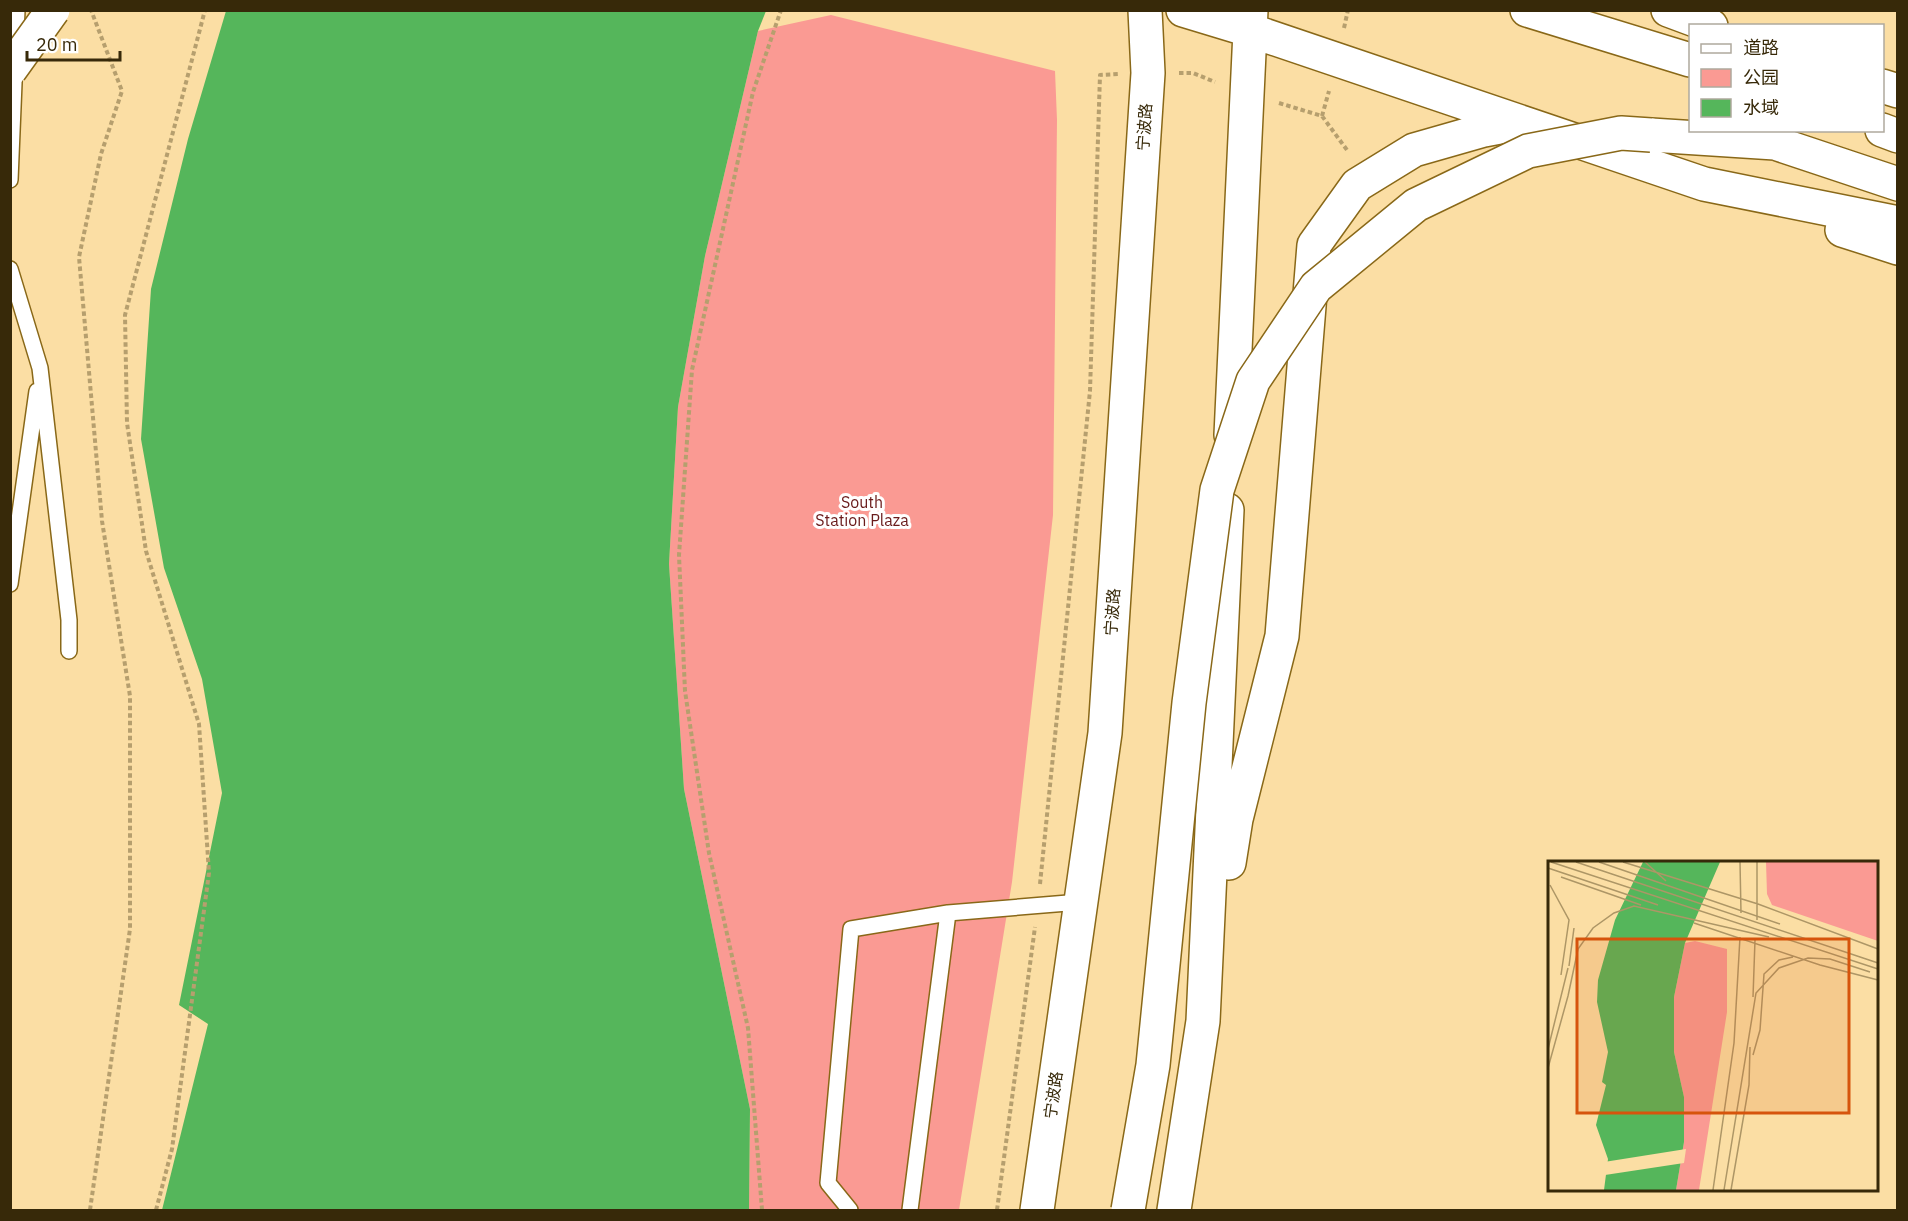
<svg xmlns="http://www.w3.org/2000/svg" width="1908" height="1221" font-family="'IBM Plex Sans','Noto Sans SC',sans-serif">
<rect width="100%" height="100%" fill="#fbdea4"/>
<path fill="#fa9a93" d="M831,15L1055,71L1057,120L1053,515L1012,882L959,1210H749L750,1109L684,789L669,564L678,407L705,256L758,31Z"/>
<path fill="#55b65b" d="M226,11H766L758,31L705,256L678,407L669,564L684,789L750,1109L749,1210H162L208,1024L179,1005L222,793L202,679L164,568L141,439L151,289L188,139Z"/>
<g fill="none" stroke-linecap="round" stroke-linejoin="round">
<defs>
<path id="lane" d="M10,180L17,10
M10,269L40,368L69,620V651
M10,584L37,391
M850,1210L828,1183L851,929L948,913
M910,1210L948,913L1080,902"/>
<path id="primary" d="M1183,10L1249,30L1704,184L1898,223
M1842,230L1898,248
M1231,435L1251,10
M1229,863L1236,819L1282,636L1314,245L1357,185L1414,150L1484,130L1521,123
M1037,1210L1105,733L1148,73L1145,10
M1174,1210L1203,1021L1227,510"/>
<path id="highway" d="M1527,10L1690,60
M1668,10L1711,26
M1882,86L1898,91
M1882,130L1898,136
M1651,135L1775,143L1898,184"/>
</defs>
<use href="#lane" stroke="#896818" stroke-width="18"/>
<use href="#primary" stroke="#896818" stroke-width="36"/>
<use href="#highway" stroke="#896818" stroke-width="36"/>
<path stroke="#b69f6e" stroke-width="4" stroke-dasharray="4.5 3" stroke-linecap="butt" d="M1344,28L1348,10
M1179,73H1193L1215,82
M1279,103L1322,116L1347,150
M1322,116L1329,91
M1040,884L1090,391L1100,75L1118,74
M90,1210L130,929V696L102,521L79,257L101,154L122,91L91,10
M156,1210L172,1149L209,873L199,724L146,551L127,423L125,315L205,10
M762,1210L748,1028L709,853L685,691L679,555L692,370L753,92L781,10
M997,1210L1035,927"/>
<use href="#lane" stroke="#fff" stroke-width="15"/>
<use href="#primary" stroke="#fff" stroke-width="33"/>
<use href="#highway" stroke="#fff" stroke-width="33"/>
<defs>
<path id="highway-bridge" d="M10,70L53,10
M1128,1210L1153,1065L1189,703L1217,490L1253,381L1316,287L1416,205L1528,151L1621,133L1651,135"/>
</defs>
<use href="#highway-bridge" stroke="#896818" stroke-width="36" stroke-linecap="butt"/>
<use href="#highway-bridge" stroke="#fff" stroke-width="33"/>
</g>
<g text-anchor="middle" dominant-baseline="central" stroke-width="6" stroke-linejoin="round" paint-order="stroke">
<g font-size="16" fill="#372909" stroke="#fff">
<text transform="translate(1144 127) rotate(-86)">宁波路</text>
<text transform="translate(1112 612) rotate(-86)">宁波路</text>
<text transform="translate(1053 1095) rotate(-82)">宁波路</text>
</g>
<g font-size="16" fill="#6a1b1b" stroke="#fff">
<text x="862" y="502">South<tspan x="862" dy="18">Station Plaza</tspan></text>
</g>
</g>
<g transform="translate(1548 861)">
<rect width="330" height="330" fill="#fbdea4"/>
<path d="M218,1H330V80L224,44L219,33ZM147,80L179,88V151L151,329H128L136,281V236L126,191V136L137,82Z" fill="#fa9a93"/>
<path d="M95,1H172L137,82L126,136V191L136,236V281L128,329H56L60,298L48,264L58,224L54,221L60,191L49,141L50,119L67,59Z" fill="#55b65b"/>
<path d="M138,288L136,302L57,314L56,301Z" fill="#fbdea4"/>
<path fill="none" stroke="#ad9666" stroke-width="1.5" d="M3,1L330,108M28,1L330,102M51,1L232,63M75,1L210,43L330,88M97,1L118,20M192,1L193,52M209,1V59M0,7L110,44M13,16L93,44M2,24L21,59L13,114M146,62L272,104L330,119M21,105L26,67M20,135L30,88L45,67L66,52L86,45L221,76M205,136L207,79M0,188L20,107M205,194L212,169L216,113L231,99L245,96M0,207L20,135M165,329L186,182L192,76M176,329L208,132L231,107L260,97L282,98L322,111M183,329L201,224L202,186"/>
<path fill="#d6540c" fill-opacity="0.15" stroke="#d6540c" stroke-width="3" d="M29,78H301V252H29Z"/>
<rect width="330" height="330" fill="none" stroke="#372909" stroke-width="3"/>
</g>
<rect width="1908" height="1221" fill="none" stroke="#372909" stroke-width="24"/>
<rect x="1689" y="24" width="195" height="108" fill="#ffffff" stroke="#afa99d" stroke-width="1.5"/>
<rect x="1701" y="44" width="30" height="9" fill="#ffffff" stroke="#afa99d" stroke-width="1.5"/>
<text x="1743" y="54" font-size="18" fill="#372909">道路</text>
<rect x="1701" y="69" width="30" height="18" fill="#fa9a93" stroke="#afa99d" stroke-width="1.5"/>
<text x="1743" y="84" font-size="18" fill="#372909">公园</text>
<rect x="1701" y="99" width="30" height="18" fill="#55b65b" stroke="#afa99d" stroke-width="1.5"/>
<text x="1743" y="114" font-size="18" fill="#372909">水域</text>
<path d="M27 51v9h93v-9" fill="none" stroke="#372909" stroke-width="3"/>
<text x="36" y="51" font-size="18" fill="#372909" stroke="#ffffff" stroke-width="4.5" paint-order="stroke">20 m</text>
</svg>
